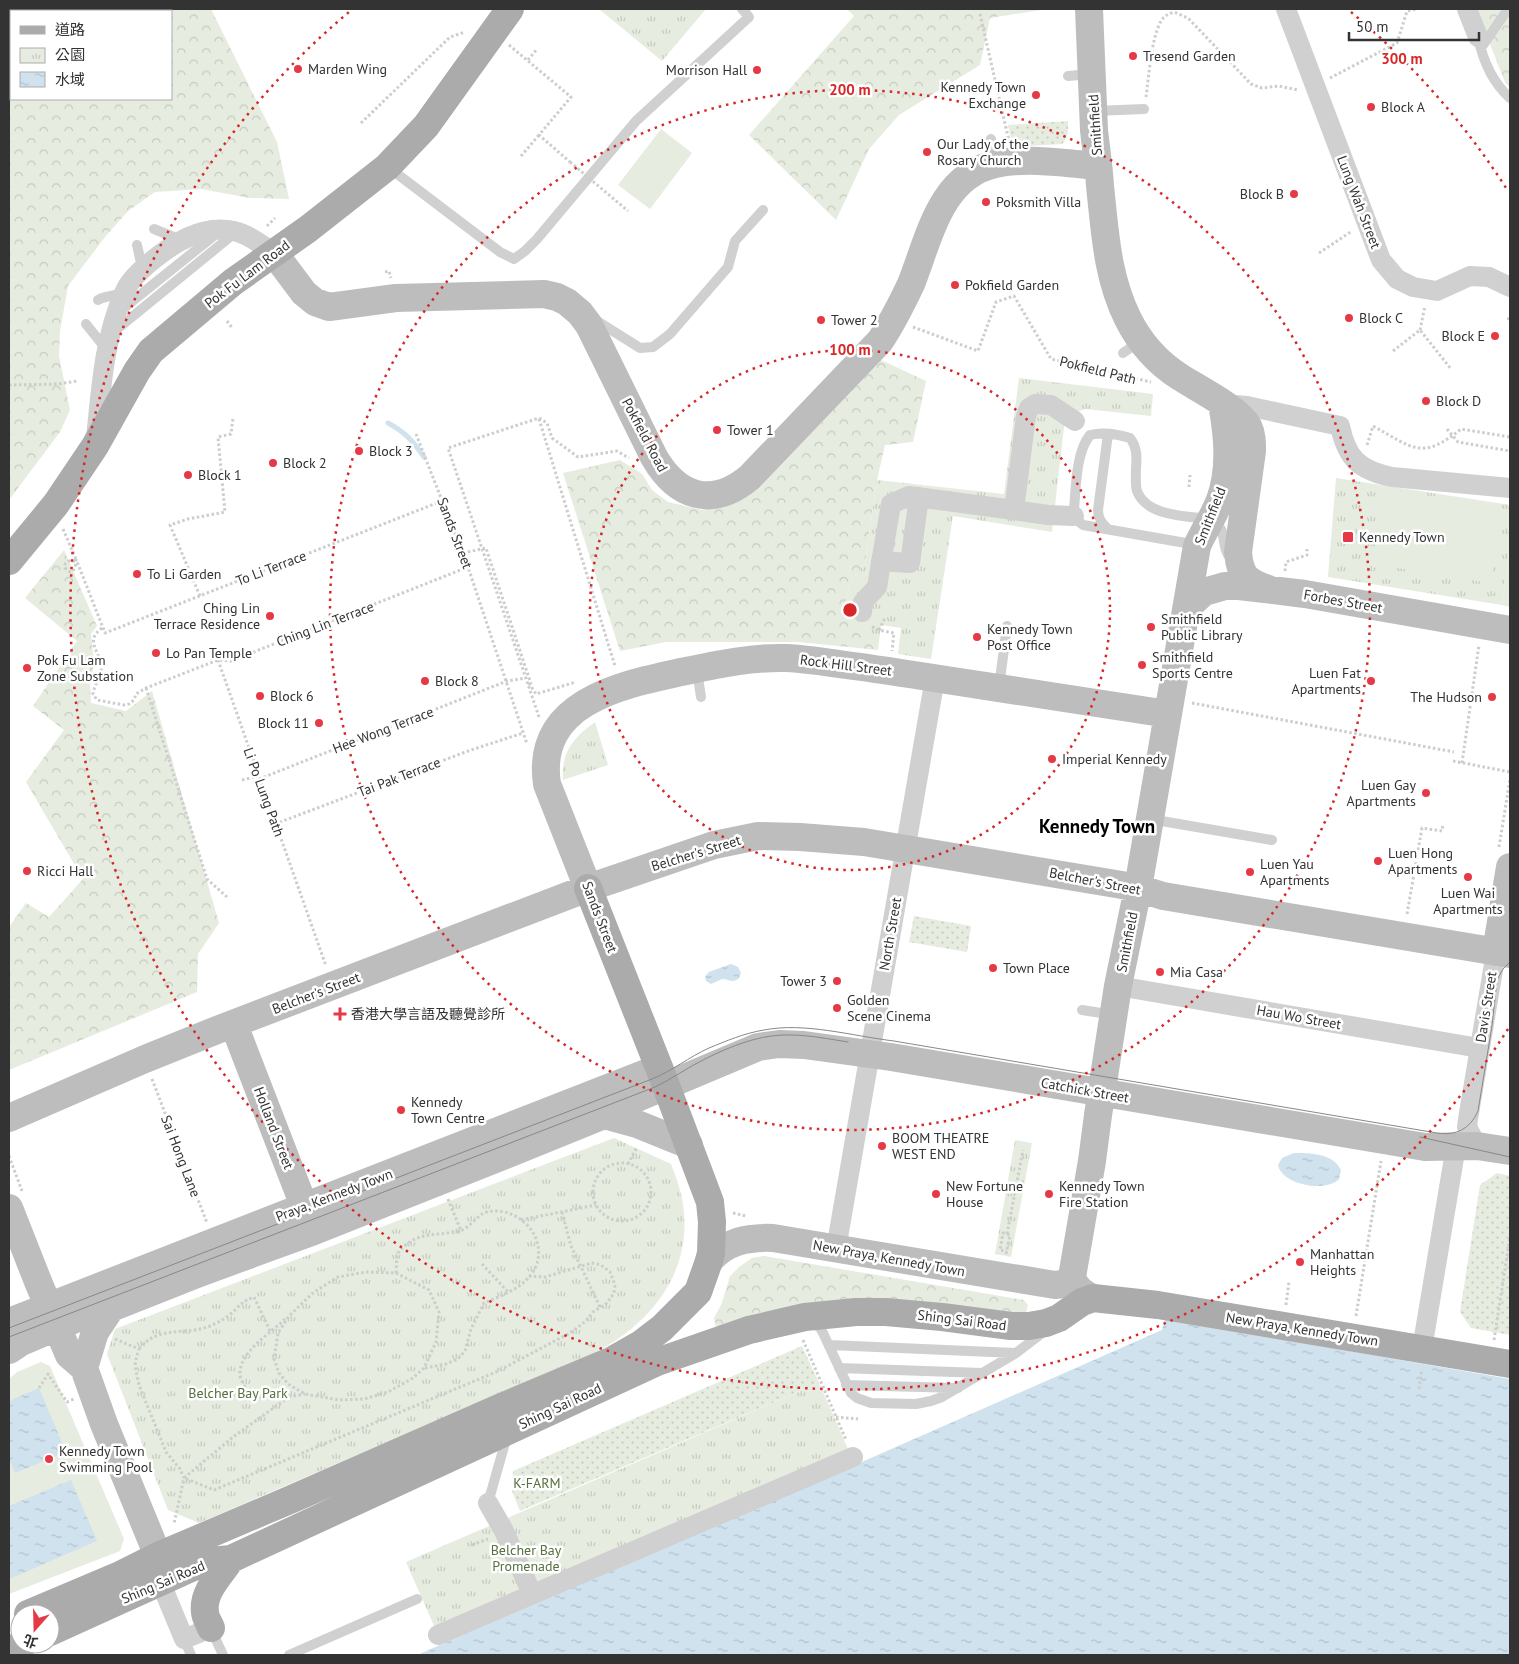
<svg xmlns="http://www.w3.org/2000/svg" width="1519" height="1664" font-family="'PT Sans','Noto Sans TC',sans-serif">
<defs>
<pattern id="grass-dots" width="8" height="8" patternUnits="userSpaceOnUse" patternTransform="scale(1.25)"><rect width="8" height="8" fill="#e6ecdf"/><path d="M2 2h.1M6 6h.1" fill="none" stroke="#c6cbc0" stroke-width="1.8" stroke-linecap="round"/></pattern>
<pattern id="forest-crowns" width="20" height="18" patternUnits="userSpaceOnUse" patternTransform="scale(1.25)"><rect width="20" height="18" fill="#e6ecdf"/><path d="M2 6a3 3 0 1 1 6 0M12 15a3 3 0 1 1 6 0" fill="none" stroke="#c6cbc0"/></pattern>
<pattern id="park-tufts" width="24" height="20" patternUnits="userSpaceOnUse" patternTransform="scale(1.25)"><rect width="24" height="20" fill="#e6ecdf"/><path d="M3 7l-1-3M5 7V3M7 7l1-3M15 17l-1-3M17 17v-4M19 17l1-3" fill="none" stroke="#c6cbc0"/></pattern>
<pattern id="water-ripples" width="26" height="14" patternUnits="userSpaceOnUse" patternTransform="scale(1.25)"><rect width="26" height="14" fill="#cfe2ee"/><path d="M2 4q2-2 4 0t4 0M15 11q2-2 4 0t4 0" fill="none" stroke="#b2c2cd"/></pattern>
</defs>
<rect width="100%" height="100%" fill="#fff"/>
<path fill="url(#grass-dots)" d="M1068,121C1068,130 1069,137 1062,144L1013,147L1008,125Z
M914,916L971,926L967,952L909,942Z
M1497,1173L1510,1176V1335L1471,1328L1460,1312L1480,1185Z
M802,1346L819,1383L520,1511L512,1491L513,1471Z"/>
<path fill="url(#forest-crowns)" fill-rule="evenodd" d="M9,9H211L277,142L289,199L250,198L201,189L155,192L128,211L105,237L68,286L60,331L59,356L70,410L60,432L9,500ZM171,11V99H11V11Z
M847,9H1047L990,18L980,65L899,115L869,149L836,220L749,135L854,16Z
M1476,9H1510V88L1505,82Z
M881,360L926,381L913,442L885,445L877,480L865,563L849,584L843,614L878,650L798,642H666L620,651L563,473L620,460L642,474L652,490L668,502L702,510L725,507L748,496L760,487Z
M64,550L97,626L91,634L94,664L90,684L91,703L126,711L152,691L219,923L198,954L197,992L9,1070V927L26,903L49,917L83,879L26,782L64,730L33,706L77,641L25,598Z
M764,1256L1024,1300L1028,1305L1026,1313L717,1331L714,1318L722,1303L730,1276L739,1267L752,1258Z"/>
<path fill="url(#park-tufts)" d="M599,9H706L662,61Z
M1019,378L1153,394L1151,416L1085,409C1075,412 1067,417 1064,427L1052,532L953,516L931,659L898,654L901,628L881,625L878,650L843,614L849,584L865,563L877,480L1004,494Z
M1336,478L1510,505V546L1502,605L1328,577Z
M595,722L608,765L563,780C561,752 573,738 595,722Z
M614,1138L671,1164C676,1177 681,1190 683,1205C693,1272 651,1324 594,1353L199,1523L168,1510L107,1354L115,1329Z
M1015,1140L1032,1143L1011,1257L995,1254Z
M819,1383L855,1465L442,1644L406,1562Z"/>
<path fill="#e6ecdf" d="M661,129L692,153L650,209L618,185Z
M1384,489L1502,508L1490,583L1372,564Z
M1510,546V607L1502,605Z
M41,1362L50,1366L124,1539L120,1551L9,1594V1379L17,1372Z"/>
<path fill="url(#water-ripples)" d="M731,964L738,967L741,973L739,978C733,984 729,979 722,979L711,984L706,981L705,977L709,972Z
M1294,1153C1310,1153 1333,1153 1341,1170L1339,1179C1326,1193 1282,1185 1278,1165L1282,1158Z
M1165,1319L1510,1379V1655H417L855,1465L1162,1330Z
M39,1388L66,1452L15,1473L9,1458V1401Z
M71,1480L97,1541L9,1579V1506Z"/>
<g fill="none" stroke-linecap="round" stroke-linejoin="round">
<path stroke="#cfe2ee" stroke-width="5" d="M388,423C405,432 413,441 424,457"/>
<path stroke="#cdcdcd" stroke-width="3" stroke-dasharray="2.5 2.5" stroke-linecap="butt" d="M980,14L1009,141
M509,45L571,97L539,135L570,162
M528,60L537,49
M1330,78L1397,43L1407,11L1416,9
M1146,97C1149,76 1151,39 1161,21C1164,16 1168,14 1174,12L1188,18L1251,84L1262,88L1279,86L1298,90
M361,123L450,37L465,32
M521,156L539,135
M267,226L275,218
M1319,253L1352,231
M385,272L389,271L391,278
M1508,320L1510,316
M227,321L233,329
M913,327L978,351L996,302L1014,296L1051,359L1151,382
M1420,330L1425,306
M1393,351L1420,330L1451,369
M9,385L58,384L77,381
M539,419L615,666
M1447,429L1458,442L1510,451
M416,434L468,567L527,744
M1367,445L1373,426C1413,448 1422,461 1461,429L1510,437
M1189,487L1190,475
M63,529L76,559
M463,553L486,548L531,684
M76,564L73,571L70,572L65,568V564L68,561H75L78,564L105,633L442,501
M1285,571L1286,562L1307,555V549
M200,596L170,525L188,519L225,512L218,437L231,434L233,418
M872,627L879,630L894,633L892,651
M102,628C82,642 104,654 101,671C99,679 94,686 93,694L97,700L124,705L129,704L134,700L136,694L146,688L218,660L231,661L468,567
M879,630L885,618
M218,660L326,966
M529,683L536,694L576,682
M146,688L207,879L227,897
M1192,703L1454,752
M539,717L448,448L539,418L547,423L552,438L578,457L617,451L629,458
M1453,761L1510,772
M1462,763L1479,645
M259,779L507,681L526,678
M242,780L258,776
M275,824L468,751L523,733
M1499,847L1510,779
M1407,914L1422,828L1442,831L1443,824
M152,1079L207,1223
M9,1156L22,1191
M593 1192a29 29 0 1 1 58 0a29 29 0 1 1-58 0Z
M628,1164L637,1147
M448,1199L461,1231
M562,1212L571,1246L600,1307
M733,1213L746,1216
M521,1220L596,1205
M1007,1234L1023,1150
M1006,1254L1010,1235L1003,1233L1000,1250L1007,1251
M482,1264L509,1293
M366,1272L396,1273L429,1290L439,1312L436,1342L424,1368L413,1378L388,1392L364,1399L339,1400L305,1394L288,1384L279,1373L274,1359L278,1333L289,1316L314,1292L338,1277Z
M396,1273L397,1254C416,1230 433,1237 459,1231C470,1229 477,1214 487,1212C517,1205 548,1236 536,1266C527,1287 503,1295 484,1303L471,1329L465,1351L458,1359L446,1364L425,1368
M1286,1305L1289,1282
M1356,1316L1381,1161
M285,1319C269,1335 238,1352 240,1376C241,1381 245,1386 247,1391L262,1398L289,1397L305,1394
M115,1339L139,1349L136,1359L135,1366L139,1385L166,1452L180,1469L184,1478L174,1524
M803,1340L846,1440
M1494,1340L1510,1237
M139,1349C158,1326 179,1335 204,1328C215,1325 227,1318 235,1310C241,1304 245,1300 254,1297L271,1333
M39,1388L48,1374L67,1402L74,1399
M1419,1389L1422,1369
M289,1397L233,1437L184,1478L214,1490L496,1372L570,1333L586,1321L593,1312L607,1303L614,1293L615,1285L610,1272L601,1265L592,1263L545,1277L528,1276
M836,1417L858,1419
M472,1545L488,1539"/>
<path stroke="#d0d0d0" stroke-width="10" d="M1478,37C1483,61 1492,82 1510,98
M1481,48L1508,9
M1068,76L1091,74
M1095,111L1144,109
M991,139L995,163
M388,167L500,252L514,259L525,251L537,239L636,121L749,17L742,9
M154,229L181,240
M137,245L141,263L142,270
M98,300C106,295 115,297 123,292
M120,311L216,234
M594,322L597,321L640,348L653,347L670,334L728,267L735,241L763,210
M86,324L106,349
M116,330L236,232
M1123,353L1140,341
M1108,529C1101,523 1098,518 1098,510L1108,434
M1197,545L1083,525C1076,520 1074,516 1074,509C1076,487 1076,452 1090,435C1103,432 1117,434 1130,438C1137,447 1137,457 1136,468C1136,476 1135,484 1137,491C1147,517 1187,516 1210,519C1229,530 1220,540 1228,555
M697,671L701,697
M999,687L1007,626
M1150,819L1272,840
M1082,1010L1114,1015
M810,1321L820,1328L823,1333L851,1393L857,1398L871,1403L916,1404L931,1401L942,1397L1016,1353L1046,1330
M830,1345L1015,1353
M839,1368L982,1373
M846,1385L958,1388
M488,1503L507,1436
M211,1629L223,1655
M184,1639L191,1655
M289,1655L417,1599"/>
<path stroke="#d0d0d0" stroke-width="20" d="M1286,9L1381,260L1397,279L1413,287L1437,291L1470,276L1489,277L1510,287
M1467,9L1478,37
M1223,404L1247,406L1340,426C1347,459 1359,470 1392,477L1510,488
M96,438C101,390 104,338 124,293C129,281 139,272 148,264C172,244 201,224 234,231C248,234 262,245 274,253
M1014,510L1048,515L1074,516
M881,561L910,563L919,497
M862,612L863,602L877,587L891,504L909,496L1014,510L1026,416L1029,408L1035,404L1051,405L1075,421
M1118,986L1479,1048
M1477,1146L1467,1127L1468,1119L1496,952
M836,1249L935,678
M1418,1348L1422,1344L1424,1337L1456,1146
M488,1503L504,1531L532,1594
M160,1581L184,1639L211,1628
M438,1635L853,1457"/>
<path stroke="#bdbdbd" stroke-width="28" d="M1089,9C1091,49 1092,90 1094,130C1096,149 1099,167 1100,186C1105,232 1107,277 1128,319C1140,343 1158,363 1180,377C1197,388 1239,409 1248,426C1252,434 1252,442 1252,451L1238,552C1240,576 1246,581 1268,589
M274,253L304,293L315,302L329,307L396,298L544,294L557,297L567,302L580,313L589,325L654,457C677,497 712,509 750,477L880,341C892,323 902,303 911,284C929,239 940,176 995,164C1026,157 1066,163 1098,166
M1186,613L1192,603L1204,592L1225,586H1239L1305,594L1510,630
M588,888L547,784C535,702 621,685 681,672C715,665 751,657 786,658C806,659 826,662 846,665C877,669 909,674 940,679C1016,691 1092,702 1168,714
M1496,952L1510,867
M234,1025L311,1224
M604,1115L637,1124L689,1145
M9,1118L145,1059L217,1030L588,888L714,845L758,836L800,837L864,842L1116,884L1138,888L1163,896L1510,954
M9,1208L39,1284L69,1355L84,1368L104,1424L158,1556L160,1580
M709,1261C726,1241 748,1237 773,1238L1055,1285L1064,1284L1072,1277
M1093,1298C1083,1294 1075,1288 1072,1277L1092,1161L1098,1115L1118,986L1138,888L1197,546C1204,530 1214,516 1220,500C1231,469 1228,436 1222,404
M9,1322L659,1068
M9,1350L21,1342L87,1314L111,1308L202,1272L314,1231L508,1154L604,1115L625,1103L758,1047L779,1044L804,1045L891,1057L1425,1147L1477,1146L1510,1151
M84,1368L95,1332L111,1308"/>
<path stroke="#ababab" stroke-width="28" d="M9,561L56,504L95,446L137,371L151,351L233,282L308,229L387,167L426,126L510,9
M28,1614L118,1576L158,1556L292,1499L499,1408L611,1361L641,1344L662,1328L698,1292L709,1261L711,1253L712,1222L710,1202L662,1075L588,888
M211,1628C209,1623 205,1617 205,1612C202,1592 221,1574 231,1559
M50,1632L191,1568L211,1561L231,1559L657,1362L749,1330L805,1317L856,1312H886L942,1317L1011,1326H1029L1046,1323L1059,1318L1082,1302L1093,1298L1158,1305L1510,1364
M9,1650L23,1644"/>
<path stroke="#888" stroke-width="1" d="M1420,1137L1510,1157
M9,1328L652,1079C672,1071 689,1057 709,1048C726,1041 745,1033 764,1030C805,1022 852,1036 894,1041L1437,1133C1456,1136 1470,1129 1478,1111L1492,1026L1497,980L1503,969L1510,962
M9,1337L655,1087C672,1079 688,1067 705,1059C731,1046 761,1034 790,1035C809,1035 829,1039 848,1042"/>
<path stroke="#cdcdcd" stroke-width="3" stroke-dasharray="2.5 2.5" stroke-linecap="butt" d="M570,162L628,211
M76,559V564"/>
</g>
<g fill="none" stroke="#d62828" stroke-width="2.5" stroke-dasharray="2.5 5">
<circle cx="850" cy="610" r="260"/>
<circle cx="850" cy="610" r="520"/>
<path d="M1508 1029A780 780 0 1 1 349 12M1351 12A780 780 0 0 1 1508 191"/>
</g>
<g fill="#e63946" stroke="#fff" stroke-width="2">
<circle cx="1133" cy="56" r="5"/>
<circle cx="298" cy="69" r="5"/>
<circle cx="757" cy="70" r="5"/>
<circle cx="1036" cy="95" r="5"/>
<circle cx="1371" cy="107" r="5"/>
<circle cx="927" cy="152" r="5"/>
<circle cx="1294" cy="194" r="5"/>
<circle cx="986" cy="202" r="5"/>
<circle cx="955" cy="285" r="5"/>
<circle cx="1349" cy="318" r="5"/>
<circle cx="821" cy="320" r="5"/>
<circle cx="1495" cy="336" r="5"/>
<circle cx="1426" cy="401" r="5"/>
<circle cx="717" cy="430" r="5"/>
<circle cx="359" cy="451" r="5"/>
<circle cx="273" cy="463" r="5"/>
<circle cx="188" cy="475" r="5"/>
<rect x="1342" y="531" width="12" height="12" rx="2.5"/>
<circle cx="137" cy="574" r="5"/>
<circle cx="270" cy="616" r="5"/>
<circle cx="1151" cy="627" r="5"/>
<circle cx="977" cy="637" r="5"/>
<circle cx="156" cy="653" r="5"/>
<circle cx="1142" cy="665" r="5"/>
<circle cx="27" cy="668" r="5"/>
<circle cx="425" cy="681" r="5"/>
<circle cx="1371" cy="681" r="5"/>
<circle cx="260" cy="696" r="5"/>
<circle cx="1492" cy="697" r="5"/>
<circle cx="319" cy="723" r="5"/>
<circle cx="1052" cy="759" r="5"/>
<circle cx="1426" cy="793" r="5"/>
<circle cx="1378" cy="861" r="5"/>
<circle cx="27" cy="871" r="5"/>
<circle cx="1250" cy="872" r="5"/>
<circle cx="1468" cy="877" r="5"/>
<circle cx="993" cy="968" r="5"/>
<circle cx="1160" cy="972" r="5"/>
<circle cx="837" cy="981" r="5"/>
<circle cx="837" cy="1008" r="5"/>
<path d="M337.5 1006.5h5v5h5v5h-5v5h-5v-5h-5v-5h5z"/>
<circle cx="401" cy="1110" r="5"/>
<circle cx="882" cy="1146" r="5"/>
<circle cx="936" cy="1194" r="5"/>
<circle cx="1049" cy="1194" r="5"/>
<circle cx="1300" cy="1262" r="5"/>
<circle cx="49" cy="1459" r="5"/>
</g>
<g text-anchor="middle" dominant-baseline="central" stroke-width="5" stroke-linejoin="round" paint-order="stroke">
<g font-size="14" fill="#333" stroke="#fff" text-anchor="start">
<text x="1143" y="56">Tresend Garden</text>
<text x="308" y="69">Marden Wing</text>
<text x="747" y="70" text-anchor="end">Morrison Hall</text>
<text x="1026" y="87" text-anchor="end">Kennedy Town<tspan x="1026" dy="16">Exchange</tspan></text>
<text x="1381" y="107">Block A</text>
<text x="937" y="144">Our Lady of the<tspan x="937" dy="16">Rosary Church</tspan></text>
<text x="1284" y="194" text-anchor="end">Block B</text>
<text x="996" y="202">Poksmith Villa</text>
<text x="965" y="285">Pokfield Garden</text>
<text x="1359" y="318">Block C</text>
<text x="831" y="320">Tower 2</text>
<text x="1485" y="336" text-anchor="end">Block E</text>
<text x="1436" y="401">Block D</text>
<text x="727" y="430">Tower 1</text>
<text x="369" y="451">Block 3</text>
<text x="283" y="463">Block 2</text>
<text x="198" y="475">Block 1</text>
<text x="1359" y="537">Kennedy Town</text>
<text x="147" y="574">To Li Garden</text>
<text x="260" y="608" text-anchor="end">Ching Lin<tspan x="260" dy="16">Terrace Residence</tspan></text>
<text x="1161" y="619">Smithfield<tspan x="1161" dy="16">Public Library</tspan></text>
<text x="987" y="629">Kennedy Town<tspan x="987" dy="16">Post Office</tspan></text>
<text x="166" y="653">Lo Pan Temple</text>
<text x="1152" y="657">Smithfield<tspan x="1152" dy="16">Sports Centre</tspan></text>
<text x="37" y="660">Pok Fu Lam<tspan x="37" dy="16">Zone Substation</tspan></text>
<text x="1361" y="673" text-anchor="end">Luen Fat<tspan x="1361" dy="16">Apartments</tspan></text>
<text x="435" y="681">Block 8</text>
<text x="270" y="696">Block 6</text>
<text x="1482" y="697" text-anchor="end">The Hudson</text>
<text x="309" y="723" text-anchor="end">Block 11</text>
<text x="1062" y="759">Imperial Kennedy</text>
<text x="1416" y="785" text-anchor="end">Luen Gay<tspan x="1416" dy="16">Apartments</tspan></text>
<text x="1388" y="853">Luen Hong<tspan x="1388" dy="16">Apartments</tspan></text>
<text x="1260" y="864">Luen Yau<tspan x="1260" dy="16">Apartments</tspan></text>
<text x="37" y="871">Ricci Hall</text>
<text x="1468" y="893" text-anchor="middle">Luen Wai<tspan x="1468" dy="16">Apartments</tspan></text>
<text x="1003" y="968">Town Place</text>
<text x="1170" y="972">Mia Casa</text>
<text x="827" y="981" text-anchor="end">Tower 3</text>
<text x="847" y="1000">Golden<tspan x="847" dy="16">Scene Cinema</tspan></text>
<text x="351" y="1014">香港大學言語及聽覺診所</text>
<text x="411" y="1102">Kennedy<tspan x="411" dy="16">Town Centre</tspan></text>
<text x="892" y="1138">BOOM THEATRE<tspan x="892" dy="16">WEST END</tspan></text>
<text x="946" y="1186">New Fortune<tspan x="946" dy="16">House</tspan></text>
<text x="1059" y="1186">Kennedy Town<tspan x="1059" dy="16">Fire Station</tspan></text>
<text x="1310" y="1254">Manhattan<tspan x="1310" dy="16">Heights</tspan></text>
<text x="59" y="1451">Kennedy Town<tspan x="59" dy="16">Swimming Pool</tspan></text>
</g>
<g font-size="14" fill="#333" stroke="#fff">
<text transform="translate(1095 125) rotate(-94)">Smithfield</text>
<text transform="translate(1359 202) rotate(69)">Lung Wah Street</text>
<text transform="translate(247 274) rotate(-37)">Pok Fu Lam Road</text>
<text transform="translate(1098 370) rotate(14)">Pokfield Path</text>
<text transform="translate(645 435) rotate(62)">Pokfield Road</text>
<text transform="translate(1210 516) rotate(-68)">Smithfield</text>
<text transform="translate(455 533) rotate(69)">Sands Street</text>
<text transform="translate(271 568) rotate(-21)">To Li Terrace</text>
<text transform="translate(1343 601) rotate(10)">Forbes Street</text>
<text transform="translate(325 624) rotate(-21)">Ching Lin Terrace</text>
<text transform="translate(846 665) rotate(7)">Rock Hill Street</text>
<text transform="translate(383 730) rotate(-21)">Hee Wong Terrace</text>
<text transform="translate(399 777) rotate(-21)">Tai Pak Terrace</text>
<text transform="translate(264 792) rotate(70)">Li Po Lung Path</text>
<text transform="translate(696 853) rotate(-17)">Belcher's Street</text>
<text transform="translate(1095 881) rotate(11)">Belcher's Street</text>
<text transform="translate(600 917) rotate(69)">Sands Street</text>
<text transform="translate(890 934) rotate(-80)">North Street</text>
<text transform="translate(1127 942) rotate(-79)">Smithfield</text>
<text transform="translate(316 993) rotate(-21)">Belcher's Street</text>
<text transform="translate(1486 1007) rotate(-81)">Davis Street</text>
<text transform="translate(1299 1017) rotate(10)">Hau Wo Street</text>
<text transform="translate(1085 1090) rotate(10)">Catchick Street</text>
<text transform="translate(274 1128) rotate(69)">Holland Street</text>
<text transform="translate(181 1156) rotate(69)">Sai Hong Lane</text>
<text transform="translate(334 1195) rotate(-21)">Praya, Kennedy Town</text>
<text transform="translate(889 1258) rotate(10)">New Praya, Kennedy Town</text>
<text transform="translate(962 1320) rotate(7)">Shing Sai Road</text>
<text transform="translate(1302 1329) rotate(9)">New Praya, Kennedy Town</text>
<text transform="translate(560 1406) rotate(-25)">Shing Sai Road</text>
<text transform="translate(163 1582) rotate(-23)">Shing Sai Road</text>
</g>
<g font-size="14" fill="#56703f" stroke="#fff">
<text x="238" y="1393">Belcher Bay Park</text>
<text x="537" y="1483">K-FARM</text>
<text x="526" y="1550">Belcher Bay<tspan x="526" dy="16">Promenade</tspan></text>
</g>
<g font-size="19" font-weight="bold" fill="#000" stroke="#fff">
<text x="1097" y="826">Kennedy Town</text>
</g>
</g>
<circle cx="850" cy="610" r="8" fill="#d62828" stroke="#fff" stroke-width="2.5"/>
<g font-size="15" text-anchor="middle" font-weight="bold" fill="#d62828" stroke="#fff" stroke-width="5" stroke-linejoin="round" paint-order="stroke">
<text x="1402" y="64">300 m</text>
<text x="850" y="95">200 m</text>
<text x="850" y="355">100 m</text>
</g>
<rect width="1519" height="1664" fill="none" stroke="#333333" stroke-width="20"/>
<rect x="10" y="10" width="162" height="90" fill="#ffffff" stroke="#adadad"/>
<rect x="20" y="26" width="25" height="8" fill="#ababab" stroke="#adadad"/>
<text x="55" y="35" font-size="15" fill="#333333">道路</text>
<rect x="20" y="48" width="25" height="15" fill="url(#park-tufts)" stroke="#adadad"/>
<text x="55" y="60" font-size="15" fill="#333333">公園</text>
<rect x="20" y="72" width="25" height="15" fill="url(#water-ripples)" stroke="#adadad"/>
<text x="55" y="85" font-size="15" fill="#333333">水域</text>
<g transform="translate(35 1629) rotate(200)"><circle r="24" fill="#ffffff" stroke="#adadad"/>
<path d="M0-4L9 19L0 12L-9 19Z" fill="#e63946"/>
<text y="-8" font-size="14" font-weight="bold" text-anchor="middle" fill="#333333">北</text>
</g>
<path d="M1349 32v8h130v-8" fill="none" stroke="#333333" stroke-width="2.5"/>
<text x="1356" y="32" font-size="15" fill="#333333" stroke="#ffffff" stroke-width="4" paint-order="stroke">50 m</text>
</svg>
